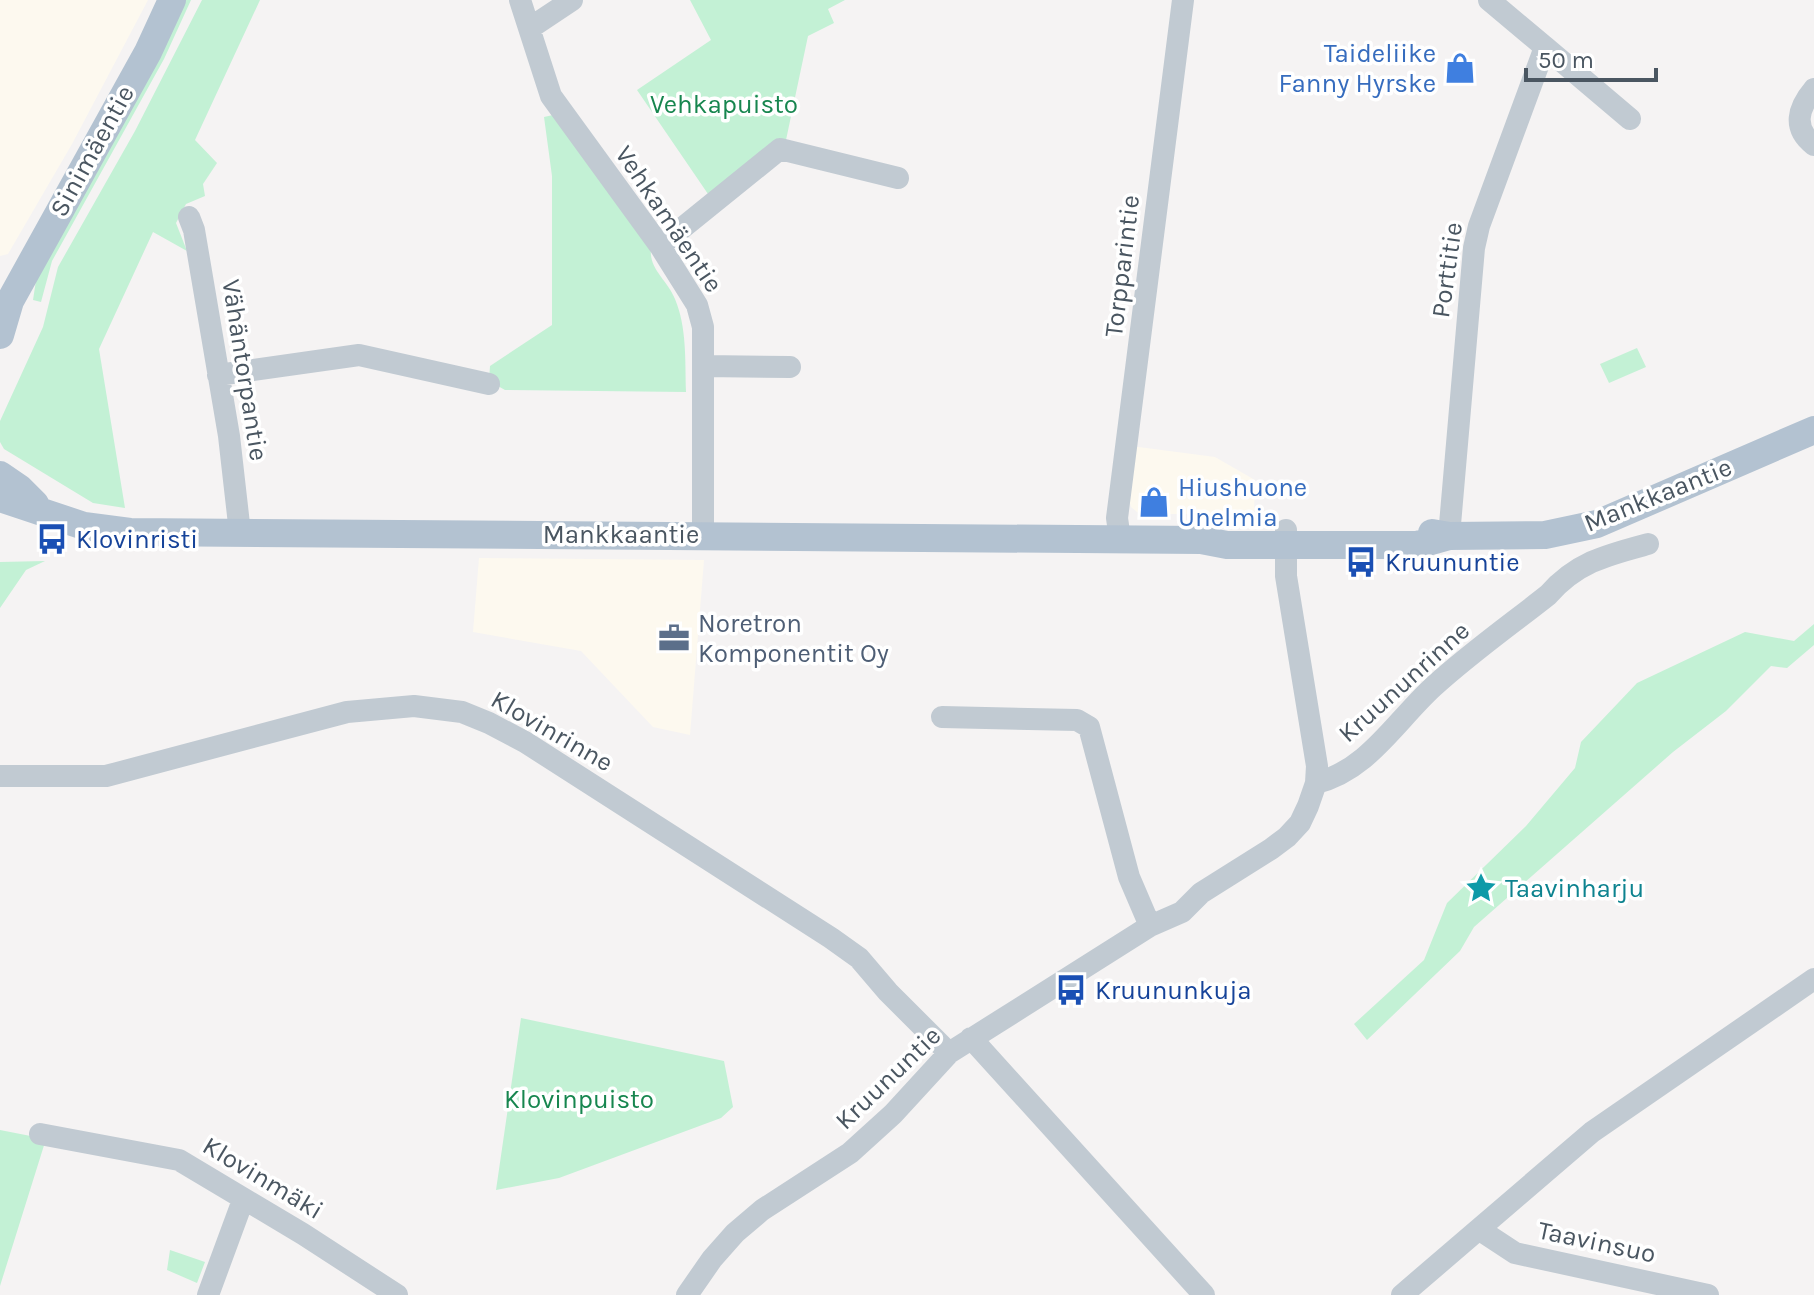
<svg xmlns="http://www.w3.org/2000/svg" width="1814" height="1295" font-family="Karla,sans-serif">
<rect width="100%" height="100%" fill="#f5f3f3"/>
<path fill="#fdf9ef" d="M0,0H148L72,144L8,254L0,256Z
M1131,446L1215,457L1255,480L1254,514H1142L1137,512L1131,507L1125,485Z
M479,558L704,560L690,735L653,727L581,651L473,632Z"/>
<path fill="#c3f1d5" d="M184,0H191L164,59L52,261L41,302L33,300L37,274Z
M202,0H260L195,140L217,163L203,184L205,196L186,204L176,223L187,251L153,232L99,349L125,508L93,503L4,449L0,442V421L43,327L58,267L135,131Z
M690,0H845L828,9L834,23L808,36L786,140L708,194L637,90L711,40Z
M553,115L651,250C649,269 668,281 675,299C687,328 685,360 686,392L505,390L489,381L490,366L552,325V176L544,117Z
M1637,348L1646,367L1609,383L1600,364Z
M45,561L26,570L0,608V562Z
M1814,624V645L1787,668L1771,666L1726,711L1673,752L1474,927L1460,951L1367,1040L1354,1024L1424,960L1447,903L1526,826L1575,768L1581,742L1637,683L1745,632L1794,641Z
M521,1018L724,1061L733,1107L721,1118L559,1178L496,1190Z
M0,1130L46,1139L0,1286Z
M170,1250L205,1262L197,1283L167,1270Z"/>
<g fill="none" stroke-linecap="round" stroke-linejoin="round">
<path stroke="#c1cad2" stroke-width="22" d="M520,0L551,96L660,246L697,305L703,327V535
M530,28L572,0
M1545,47L1630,119
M1814,89C1798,108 1792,128 1814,145
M189,217L194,230L229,436L240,533
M660,246L780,149L898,178
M703,366L790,367
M218,375L359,355L489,384
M1449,536L1474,248L1479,226L1545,47L1489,0
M1120,539L1117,518L1183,0
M942,717L1077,720L1089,727L1129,877L1150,926
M0,776H106L347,712L414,706L462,712L489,723L525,742L831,938L859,958L888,992L949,1053
M1316,783C1368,770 1395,722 1433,687C1469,654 1510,625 1548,595C1577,562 1607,555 1648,544
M971,1038L1204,1295
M40,1134L179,1160L303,1234L397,1295
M1480,1230L1515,1253L1708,1295
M208,1295L243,1200
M687,1295L712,1259L735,1233L762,1210L850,1153L893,1114L949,1053L1150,926L1182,912L1201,893L1271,849L1287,837L1300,823L1308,806L1316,783L1317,766L1286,576V530
M1402,1295L1592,1132L1814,979"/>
<path stroke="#b3c2d1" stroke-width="28" d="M0,335L10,301L148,52L172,0
M0,475L19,488L35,504
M0,498L84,526L130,532L1201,540L1227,545H1417L1449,536
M1432,533L1449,536L1545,535L1597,524L1814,430"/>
</g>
<defs>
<symbol id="shop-bare" viewBox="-9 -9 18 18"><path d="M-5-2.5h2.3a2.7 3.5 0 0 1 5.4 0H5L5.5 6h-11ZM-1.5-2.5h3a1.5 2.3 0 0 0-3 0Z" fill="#3f7fe0" stroke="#fff" stroke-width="2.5" paint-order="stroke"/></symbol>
<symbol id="bus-bare" viewBox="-9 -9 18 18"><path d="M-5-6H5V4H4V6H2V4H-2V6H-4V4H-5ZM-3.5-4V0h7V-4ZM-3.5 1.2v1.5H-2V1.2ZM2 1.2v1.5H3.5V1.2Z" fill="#1a4fb4" stroke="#fff" stroke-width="2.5" paint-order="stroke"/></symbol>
<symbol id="office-bare" viewBox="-9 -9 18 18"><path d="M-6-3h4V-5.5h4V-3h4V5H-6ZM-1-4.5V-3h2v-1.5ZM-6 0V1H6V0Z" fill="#5c6f8a" stroke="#fff" stroke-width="2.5" paint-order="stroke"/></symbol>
<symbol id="sight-bare" viewBox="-9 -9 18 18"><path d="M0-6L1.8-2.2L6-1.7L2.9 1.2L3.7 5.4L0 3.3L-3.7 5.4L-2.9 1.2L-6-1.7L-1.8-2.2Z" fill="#0f9aa8" stroke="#fff" stroke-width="2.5" paint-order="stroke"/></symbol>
</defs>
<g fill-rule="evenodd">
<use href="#shop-bare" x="1438" y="46" width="44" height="44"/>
<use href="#shop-bare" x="1132" y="480" width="44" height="44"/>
<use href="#bus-bare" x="30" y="517" width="44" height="44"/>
<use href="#bus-bare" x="1339" y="540" width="44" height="44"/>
<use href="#office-bare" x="652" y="616" width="44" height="44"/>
<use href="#sight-bare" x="1459" y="866" width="44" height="44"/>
<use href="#bus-bare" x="1049" y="968" width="44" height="44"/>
</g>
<g text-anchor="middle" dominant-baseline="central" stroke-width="7" stroke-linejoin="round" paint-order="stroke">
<g font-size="26" fill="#366cbe" stroke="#fff" text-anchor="end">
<text x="1436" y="53">Taideliike<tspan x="1436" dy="30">Fanny Hyrske</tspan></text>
<text x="1178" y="487" text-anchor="start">Hiushuone<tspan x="1178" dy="30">Unelmia</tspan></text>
</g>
<g font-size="26" fill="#17864f" stroke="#fff">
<text x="724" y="104">Vehkapuisto</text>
<text x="579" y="1099">Klovinpuisto</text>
</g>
<g font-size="26" fill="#4a5661" stroke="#fff">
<text transform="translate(92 151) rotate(-61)">Sinimäentie</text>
<text transform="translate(669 219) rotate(56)">Vehkamäentie</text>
<text transform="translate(1122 266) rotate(-83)">Torpparintie</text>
<text transform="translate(1447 270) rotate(-82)">Porttitie</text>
<text transform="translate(245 370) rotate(81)">Vähäntorpantie</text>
<text transform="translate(1658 495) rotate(-22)">Mankkaantie</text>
<text x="621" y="534">Mankkaantie</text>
<text transform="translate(1404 682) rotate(-42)">Kruununrinne</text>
<text transform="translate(552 731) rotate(30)">Klovinrinne</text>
<text transform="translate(888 1078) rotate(-44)">Kruununtie</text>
<text transform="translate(263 1178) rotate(31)">Klovinmäki</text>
<text transform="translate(1597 1242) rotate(12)">Taavinsuo</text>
</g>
<g font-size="26" fill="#164399" stroke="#fff" text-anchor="start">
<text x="76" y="539">Klovinristi</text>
<text x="1385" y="562">Kruununtie</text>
<text x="1095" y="990">Kruununkuja</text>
</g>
<g font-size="26" fill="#4e5e75" stroke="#fff" text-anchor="start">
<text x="698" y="623">Noretron<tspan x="698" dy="30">Komponentit Oy</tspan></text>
</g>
<g font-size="26" fill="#0d838f" stroke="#fff" text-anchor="start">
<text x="1505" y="888">Taavinharju</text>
</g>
</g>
<path d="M1526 68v12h130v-12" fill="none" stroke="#4a5661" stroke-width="4"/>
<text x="1538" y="68" font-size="24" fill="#4a5661" stroke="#ffffff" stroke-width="6" paint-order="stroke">50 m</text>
</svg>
